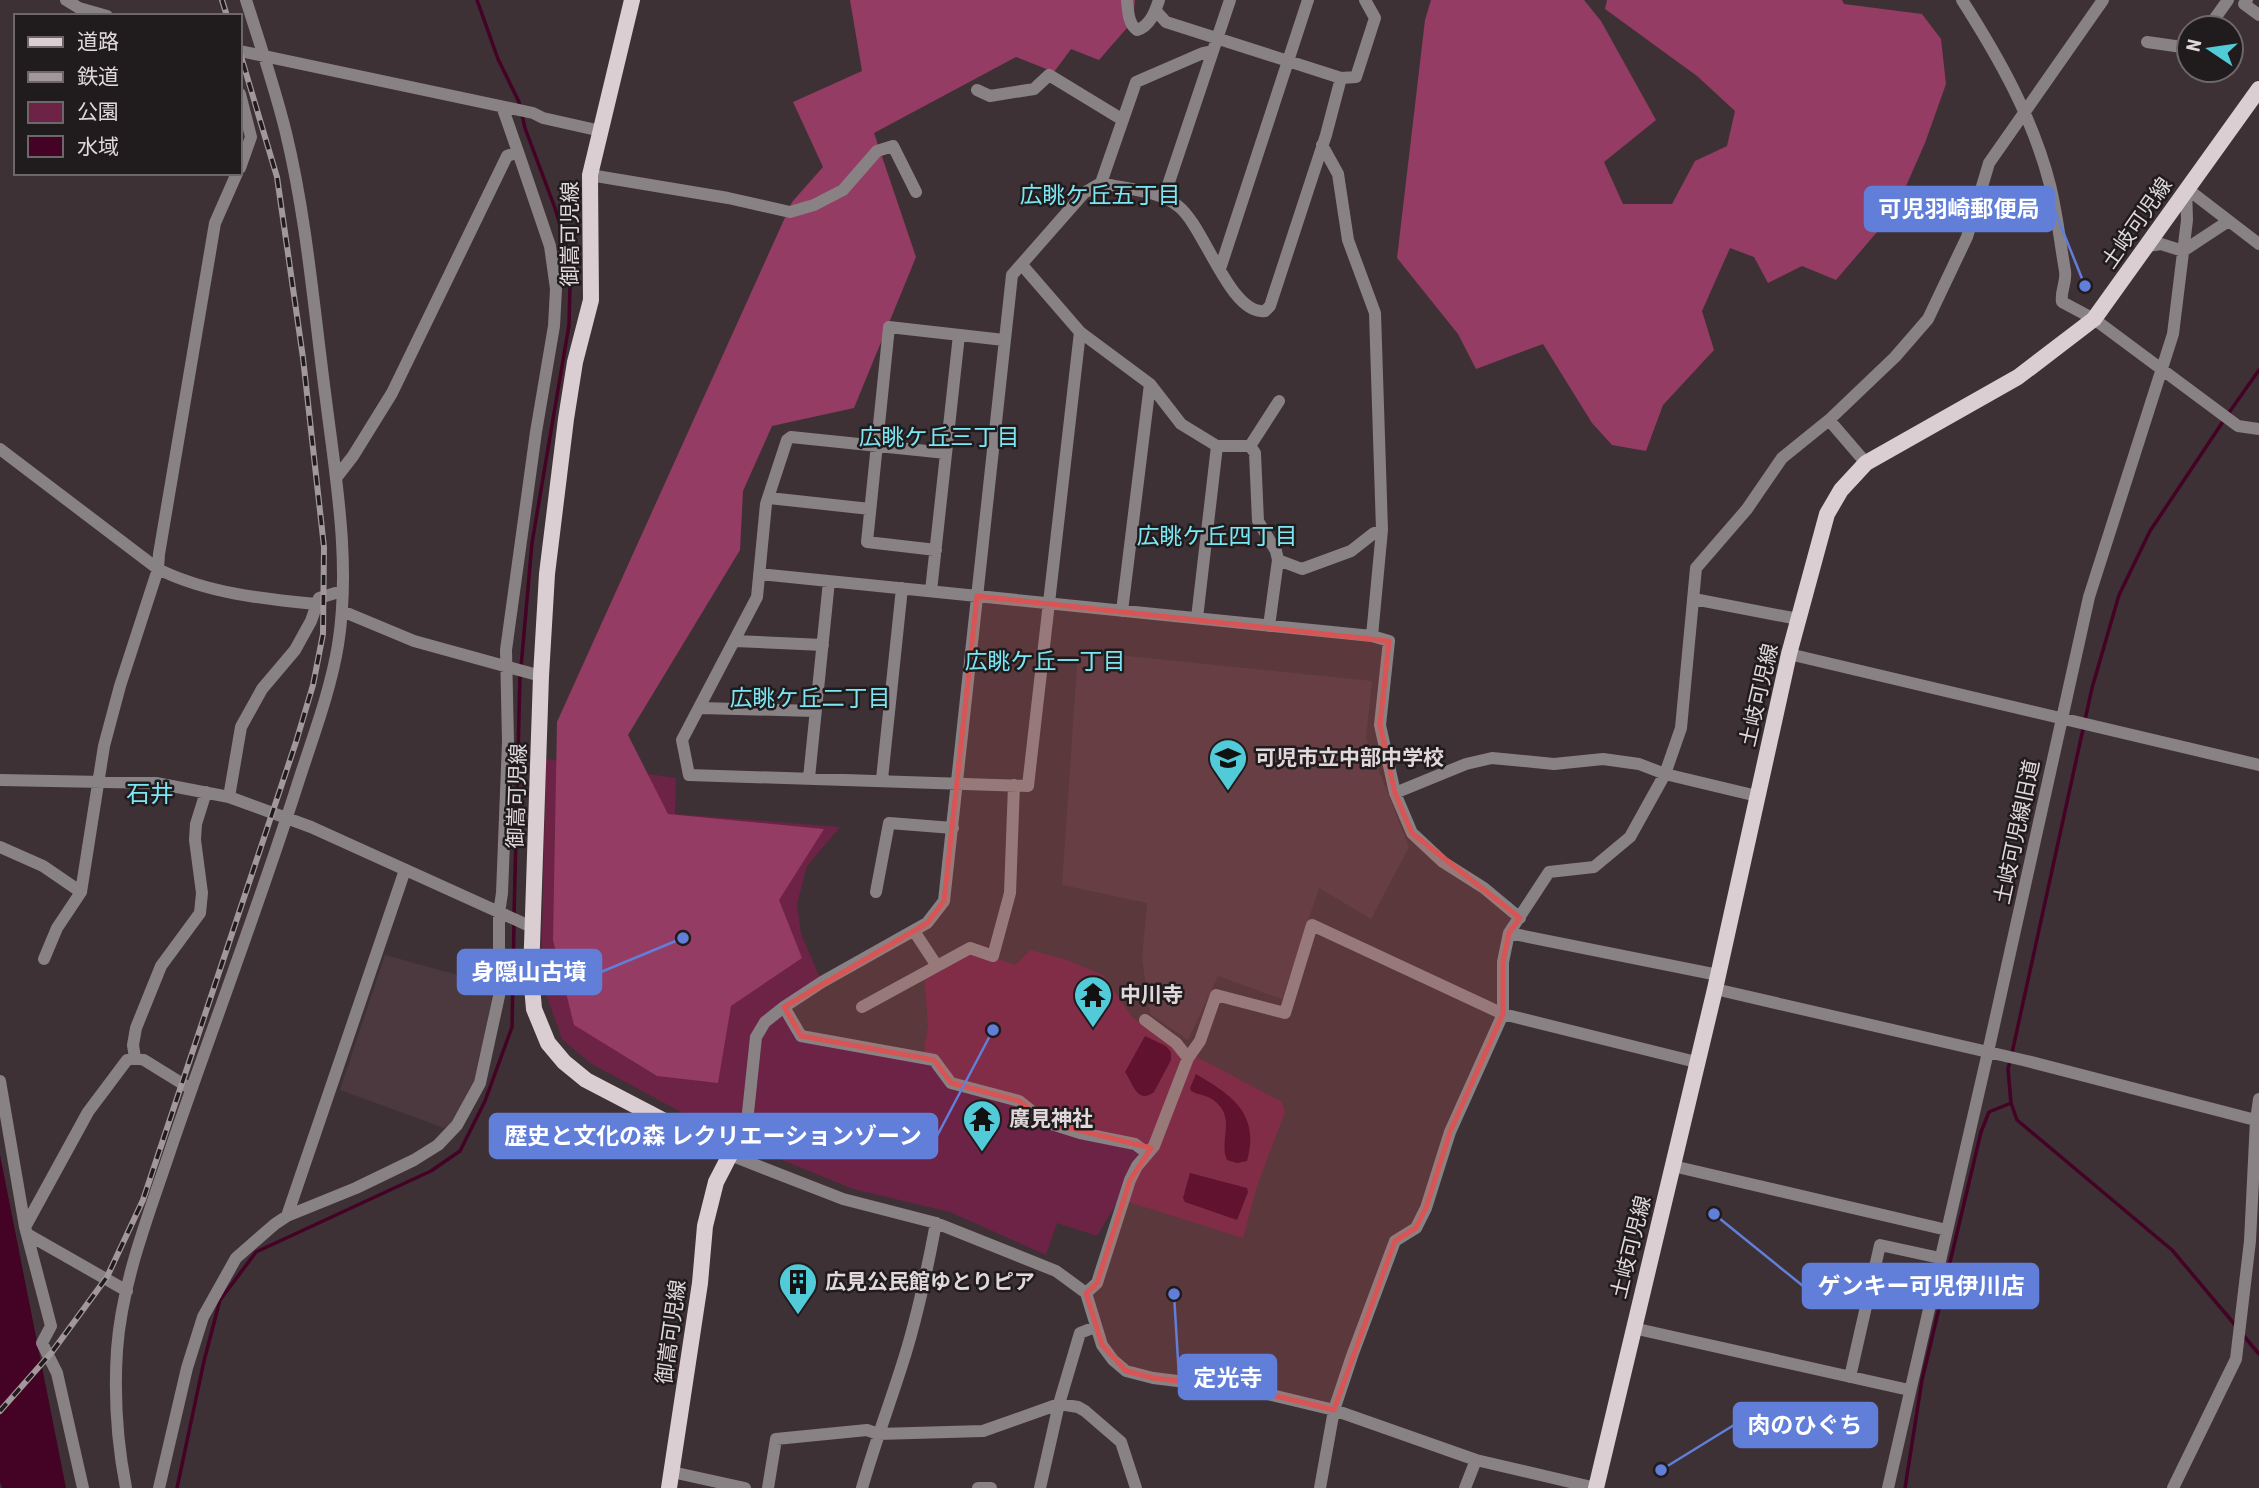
<svg xmlns="http://www.w3.org/2000/svg" width="2259" height="1488" font-family="'Roboto Condensed','Noto Sans JP',sans-serif">
<rect width="100%" height="100%" fill="#3d3135"/>
<path fill="#4b393f" d="M1078,651L1372,681L1366,738L1409,847L1371,919L1319,888L1282,999L1218,976L1188,1040L1150,1014L1142,958L1147,903L1062,885Z
M385,955L494,985L478,1072L463,1108L451,1124L444,1128L340,1090Z"/>
<path fill="#6d2345" d="M546,759L676,778L675,814L840,827L807,866L797,904L801,934L822,982L784,1007L801,1036L923,1058L928,1026L924,973L970,948L1015,965L1030,950L1067,960L1103,975L1133,1018L1169,1042L1282,1102L1285,1112L1257,1186L1243,1238L1119,1199L1097,1236L1057,1223L1046,1255L950,1212L853,1189L731,1139L590,1063L562,1039L541,980Z"/>
<path fill="#943c63" d="M850,0H1135L1133,21L1099,60L1071,49L1054,72L1016,57L874,133L916,257L854,408L772,426L743,491L740,550L628,735L668,814L824,829L779,900L802,958L731,1006L718,1083L657,1076L574,1025L553,940L557,722L792,202L823,167L793,102L862,71Z
M1431,0H1584L1601,21L1656,120L1604,162L1623,204H1672L1695,161L1727,146L1735,111L1697,76L1605,9L1607,0H1842L1844,4L1922,14L1941,39L1946,84L1925,143L1895,211L1836,280L1802,266L1768,283L1754,257L1730,248L1702,311L1714,350L1663,405L1646,451L1612,445L1592,423L1543,344L1476,369L1458,334L1397,258L1425,20Z"/>
<path fill="#440225" d="M1145,1036L1166,1046L1171,1052V1060L1154,1092C1137,1105 1133,1083 1125,1072Z
M1196,1074C1233,1096 1260,1114 1247,1161L1237,1163L1227,1160C1218,1140 1238,1117 1212,1099C1206,1095 1198,1095 1191,1091L1190,1088Z
M0,1155L66,1488H2L0,1482Z
M1190,1173L1247,1188L1248,1192L1237,1220L1185,1202L1183,1198Z"/>
<g fill="none" stroke-linecap="round" stroke-linejoin="round">
<path stroke="#440225" stroke-width="3.5" d="M477,0L498,59L519,102L525,128L555,208L566,245L570,286L569,325L532,543L521,667
M2228,414L2259,370
M514,916L520,675
M2012,1053L2092,688L2119,595L2150,531L2224,420
M2011,1103L2017,1120L2172,1250L2236,1326
M2243,1335L2259,1354
M177,1488L204,1361L220,1300L256,1252L431,1171L460,1151L485,1101L512,1027L514,923
M1905,1488L1922,1380L1981,1132L1989,1112L2011,1103L2008,1069L2010,1061"/>
<path stroke="#888284" stroke-width="12" d="M66,0L79,8L107,16
M1127,0C1128,10 1128,24 1137,30C1150,26 1155,12 1159,0
M1962,0C1999,58 2033,118 2050,185C2057,213 2060,242 2065,271C2067,282 2060,291 2062,302L2094,319L2238,426L2259,429
M2247,0L2244,4L2259,15
M1156,11L1166,22L1341,78L1356,77L1375,18L1365,0
M2208,28L2228,0
M2147,42L2189,48
M240,51L533,113L543,118L601,131
M1212,51L1203,53L1136,82L1101,183L1084,193L1012,275L944,901L927,923L822,982L784,1007L765,1022L756,1037L747,1122L730,1155L843,1199L936,1223L1056,1271L1086,1293L1102,1345L1113,1360L1126,1371L1153,1378L1251,1390L1334,1410L1476,1460L1596,1488
M977,90L990,96L1034,89L1049,75L1123,120
M240,94L251,137L240,168
M1322,145L1338,174L1348,240L1375,313L1382,530L1372,636
M590,175L728,198L790,212L814,205L843,190L877,151L893,146L916,192
M1101,183C1125,189 1158,190 1178,206C1204,225 1230,316 1265,311L1270,306L1326,135L1341,78
M2186,188L2259,244
M1164,197L1230,0
M2148,246L2161,244L2183,251L2227,222
M1220,269L1308,0
M1080,332L1150,384L1181,424L1217,446H1250L1255,453L1258,521L1276,551L1278,560L1269,626
M1829,420L1866,463
M1250,446L1279,401
M0,449L158,569C206,593 263,599 316,604
M946,453L791,437L787,440L766,504L757,597L682,740L689,775L1028,786L1080,332L1022,265
M336,478L353,456L392,393L507,156L518,152L503,109
M769,498L870,509
M936,550L867,542L889,327L1004,340
M1278,560L1302,569L1351,551L1374,533L1382,530
M760,574L1372,636L1389,641L1380,725L1395,793L1412,833L1443,862L1484,888L1520,918
M931,591L959,335
M1694,599L1798,619
M342,611L414,641L541,676
M1122,611L1150,384
M1197,618L1217,446
M735,641L823,645
M1789,654L2259,765
M700,708L815,711
M809,778L829,581
M882,779L902,588
M0,780L156,783L229,797L311,827L534,928
M1395,793L1466,764L1492,758L1554,764L1603,759L1639,764L1665,774L1757,796
M229,797L241,727L262,689L295,650L311,621L319,598L342,591
M0,847L43,866L81,892
M876,892L889,823L953,828
M914,931L937,966
M1509,933L1718,975
M44,959L57,928L81,892L104,746L120,686L158,569L159,554L215,223L237,173
M1715,989L2027,1061L2259,1121
M784,1007L801,1036L934,1060L951,1083L1019,1101L1045,1122L1080,1133L1135,1144L1147,1153
M862,1007L970,948L993,956L1010,893L1014,785
M1145,1020L1176,1043L1188,1058
M135,1058L133,1045L136,1028L161,966L200,913L202,893L195,840L196,824L206,792
M0,1081L25,1227L51,1326L42,1343L57,1373L83,1488
M1673,1166L1947,1230
M287,1216L405,870
M25,1227L88,1112L127,1060L135,1058L144,1060L191,1089
M27,1234L127,1291
M1086,1293L1097,1283L1130,1180L1137,1166L1154,1146L1188,1058L1200,1041L1216,995L1285,1013L1312,925L1503,1014L1696,1062
M1633,1328L1909,1390
M1850,1377L1880,1245L1940,1258
M672,1472L745,1488
M126,1488C117,1442 114,1396 117,1350C122,1279 151,1209 173,1142C214,1023 259,905 297,786C312,739 330,693 338,645C351,564 336,480 326,400C314,311 307,220 286,133C275,88 260,44 246,0
M159,1488L187,1368L203,1317L236,1258L275,1224L287,1216L356,1188L414,1160L438,1145L457,1125L480,1083L499,996V913L502,893L508,742L506,650L536,432L554,326L556,289L550,246L518,152
M768,1488L776,1439L867,1430L878,1434L983,1431L1059,1404L1078,1407L1085,1411L1121,1442L1136,1488
M862,1488C874,1446 889,1406 902,1365C917,1319 927,1271 936,1223
M978,1488H991
M1040,1488L1059,1404L1080,1333L1095,1327
M1320,1488L1334,1410L1352,1356L1395,1241L1416,1228L1426,1208L1450,1132L1503,1014V962L1509,933L1549,872L1594,867L1630,837L1665,774L1681,728L1696,568L1747,509L1782,458L1829,420L1895,357L1928,319L1967,237L1989,163L2103,0
M1465,1488L1476,1460
M1888,1488L1988,1052L2089,597L2173,334L2187,220L2186,188
M2173,1488L2236,1359L2250,1241L2256,1120L2259,1099"/>
<path stroke="#dbced3" stroke-width="16" d="M632,0L590,175L591,300L575,362L566,419L547,574L541,676L531,975L534,1009L548,1043L564,1062L586,1080L730,1155L716,1182L705,1226L700,1283L669,1488
M1596,1488L1715,989L1789,654L1827,514L1841,490L1866,463L2018,377L2094,319L2259,89"/>
<defs>
<path id="rail" d="M222,0L227,16
M0,1411L52,1352L107,1277L143,1200L296,742L313,685L323,634L324,547L303,358L277,177L240,53"/>
</defs>
<use href="#rail" stroke="#a2989c" stroke-width="6"/>
<use href="#rail" stroke="#201b1d" stroke-width="3.5" stroke-dasharray="10" stroke-linecap="butt"/>
</g>
<path fill="#d85455" fill-opacity="0.2" stroke="#d85455" stroke-width="5" stroke-linejoin="round" d="M977,596L1389,641L1380,725L1395,793L1412,833L1520,918L1509,933L1503,962V1014L1450,1132L1426,1208L1416,1228L1395,1241L1334,1410L1251,1390L1153,1378L1126,1371L1102,1345L1086,1293L1097,1283L1130,1180L1151,1148L1045,1122L1019,1101L951,1083L934,1060L801,1036L784,1007L927,923L944,901Z"/>
<defs>
<symbol id="school-pin" viewBox="-11 -11 22 30"><path d="M0 17L-7.5 6A9.5 9.5 0 1 1 7.5 6Z" fill="#52cbd8" stroke="#201b1d"/><path d="M0-5L7-2L0 1L-7-2ZM-4 1L0 2.5L4 1V4Q0 6-4 4Z" fill="#111"/></symbol>
<symbol id="temple-pin" viewBox="-11 -11 22 30"><path d="M0 17L-7.5 6A9.5 9.5 0 1 1 7.5 6Z" fill="#52cbd8" stroke="#201b1d"/><path d="M0-6L5-2H3V0L6.5 2.5H4V6H1.5V3h-3V6H-4V2.5H-6.5L-3 0V-2H-5Z" fill="#111"/></symbol>
<symbol id="building-pin" viewBox="-11 -11 22 30"><path d="M0 17L-7.5 6A9.5 9.5 0 1 1 7.5 6Z" fill="#52cbd8" stroke="#201b1d"/><path d="M-4-6H4V6H1V3H-1V6H-4ZM-2.5-4.3h1.7v1.8h-1.7ZM.8-4.3h1.7v1.8H.8ZM-2.5-1h1.7V.8h-1.7ZM.8-1h1.7V.8H.8Z" fill="#111"/></symbol>
</defs>
<g fill-rule="evenodd">
<use href="#school-pin" x="1206" y="736" width="44" height="60"/>
<use href="#temple-pin" x="1071" y="973" width="44" height="60"/>
<use href="#temple-pin" x="960" y="1097" width="44" height="60"/>
<use href="#building-pin" x="776" y="1260" width="44" height="60"/>
</g>
<g text-anchor="middle" dominant-baseline="central" stroke-width="5" stroke-linejoin="round" paint-order="stroke">
<g font-size="21" fill="#e0d8db" stroke="#201b1d">
<text transform="translate(2137 223) rotate(-55)">土岐可児線</text>
<text transform="translate(570 234) rotate(-90)">御嵩可児線</text>
<text transform="translate(1759 695) rotate(-77)">土岐可児線</text>
<text transform="translate(517 796) rotate(-88)">御嵩可児線</text>
<text transform="translate(2017 832) rotate(-78)">土岐可児線旧道</text>
<text transform="translate(1631 1247) rotate(-76)">土岐可児線</text>
<text transform="translate(671 1332) rotate(-82)">御嵩可児線</text>
</g>
<g font-size="21" font-weight="bold" fill="#e0d8db" stroke="#201b1d" text-anchor="start">
<text x="1255" y="758">可児市立中部中学校</text>
<text x="1120" y="995">中川寺</text>
<text x="1009" y="1119">廣見神社</text>
<text x="825" y="1282">広見公民館ゆとりピア</text>
</g>
<g font-size="23" fill="#7ce7f3" stroke="#201b1d">
<text x="1100" y="195">広眺ケ丘五丁目</text>
<text x="939" y="437">広眺ケ丘三丁目</text>
<text x="1217" y="536">広眺ケ丘四丁目</text>
<text x="1045" y="661">広眺ケ丘一丁目</text>
<text x="810" y="698">広眺ケ丘二丁目</text>
</g>
<g font-size="24" fill="#7ce7f3" stroke="#201b1d">
<text x="150" y="794">石井</text>
</g>
</g>
<path fill="none" stroke="#617ed9" stroke-width="2.5" d="M2085 286L2054 209M683 938L601 972M993 1030L937 1136M1714 1214L1803 1286M1174 1294L1179 1377M1661 1470L1734 1425"/>
<g fill="#617ed9" stroke="#201b1d" stroke-width="2.5">
<circle cx="2085" cy="286" r="7"/>
<circle cx="683" cy="938" r="7"/>
<circle cx="993" cy="1030" r="7"/>
<circle cx="1714" cy="1214" r="7"/>
<circle cx="1174" cy="1294" r="7"/>
<circle cx="1661" cy="1470" r="7"/>
</g>
<g fill="#617ed9" stroke="#617ed9" stroke-width="2.5">
<rect x="1865" y="187" width="189" height="44" rx="7"/>
<rect x="458" y="950" width="143" height="44" rx="7"/>
<rect x="490" y="1114" width="447" height="44" rx="7"/>
<rect x="1803" y="1264" width="235" height="44" rx="7"/>
<rect x="1179" y="1355" width="97" height="44" rx="7"/>
<rect x="1734" y="1403" width="143" height="44" rx="7"/>
</g>
<g font-size="23" text-anchor="middle" font-weight="bold" fill="#fff">
<text x="1959" y="217">可児羽崎郵便局</text>
<text x="529" y="980">身隠山古墳</text>
<text x="713" y="1144">歴史と文化の森 レクリエーションゾーン</text>
<text x="1921" y="1294">ゲンキー可児伊川店</text>
<text x="1228" y="1386">定光寺</text>
<text x="1805" y="1433">肉のひぐち</text>
</g>
<rect x="14" y="14" width="228" height="161" fill="#201b1d" stroke="#6d6769" stroke-width="2"/>
<rect x="28" y="37" width="35" height="10" fill="#dbced3" stroke="#6d6769" stroke-width="2"/>
<text x="77" y="49" font-size="21" fill="#e0d8db">道路</text>
<rect x="28" y="72" width="35" height="10" fill="#a2989c" stroke="#6d6769" stroke-width="2"/>
<text x="77" y="84" font-size="21" fill="#e0d8db">鉄道</text>
<rect x="28" y="102" width="35" height="21" fill="#6d2345" stroke="#6d6769" stroke-width="2"/>
<text x="77" y="119" font-size="21" fill="#e0d8db">公園</text>
<rect x="28" y="136" width="35" height="21" fill="#440225" stroke="#6d6769" stroke-width="2"/>
<text x="77" y="154" font-size="21" fill="#e0d8db">水域</text>
<g transform="translate(2210 49) rotate(283)"><circle r="33" fill="#201b1d" stroke="#6d6769" stroke-width="2"/>
<path d="M0-5L12 26L0 18L-12 26Z" fill="#52cbd8"/>
<text y="-10" font-size="19" font-weight="bold" text-anchor="middle" fill="#e0d8db">N</text>
</g>
</svg>
